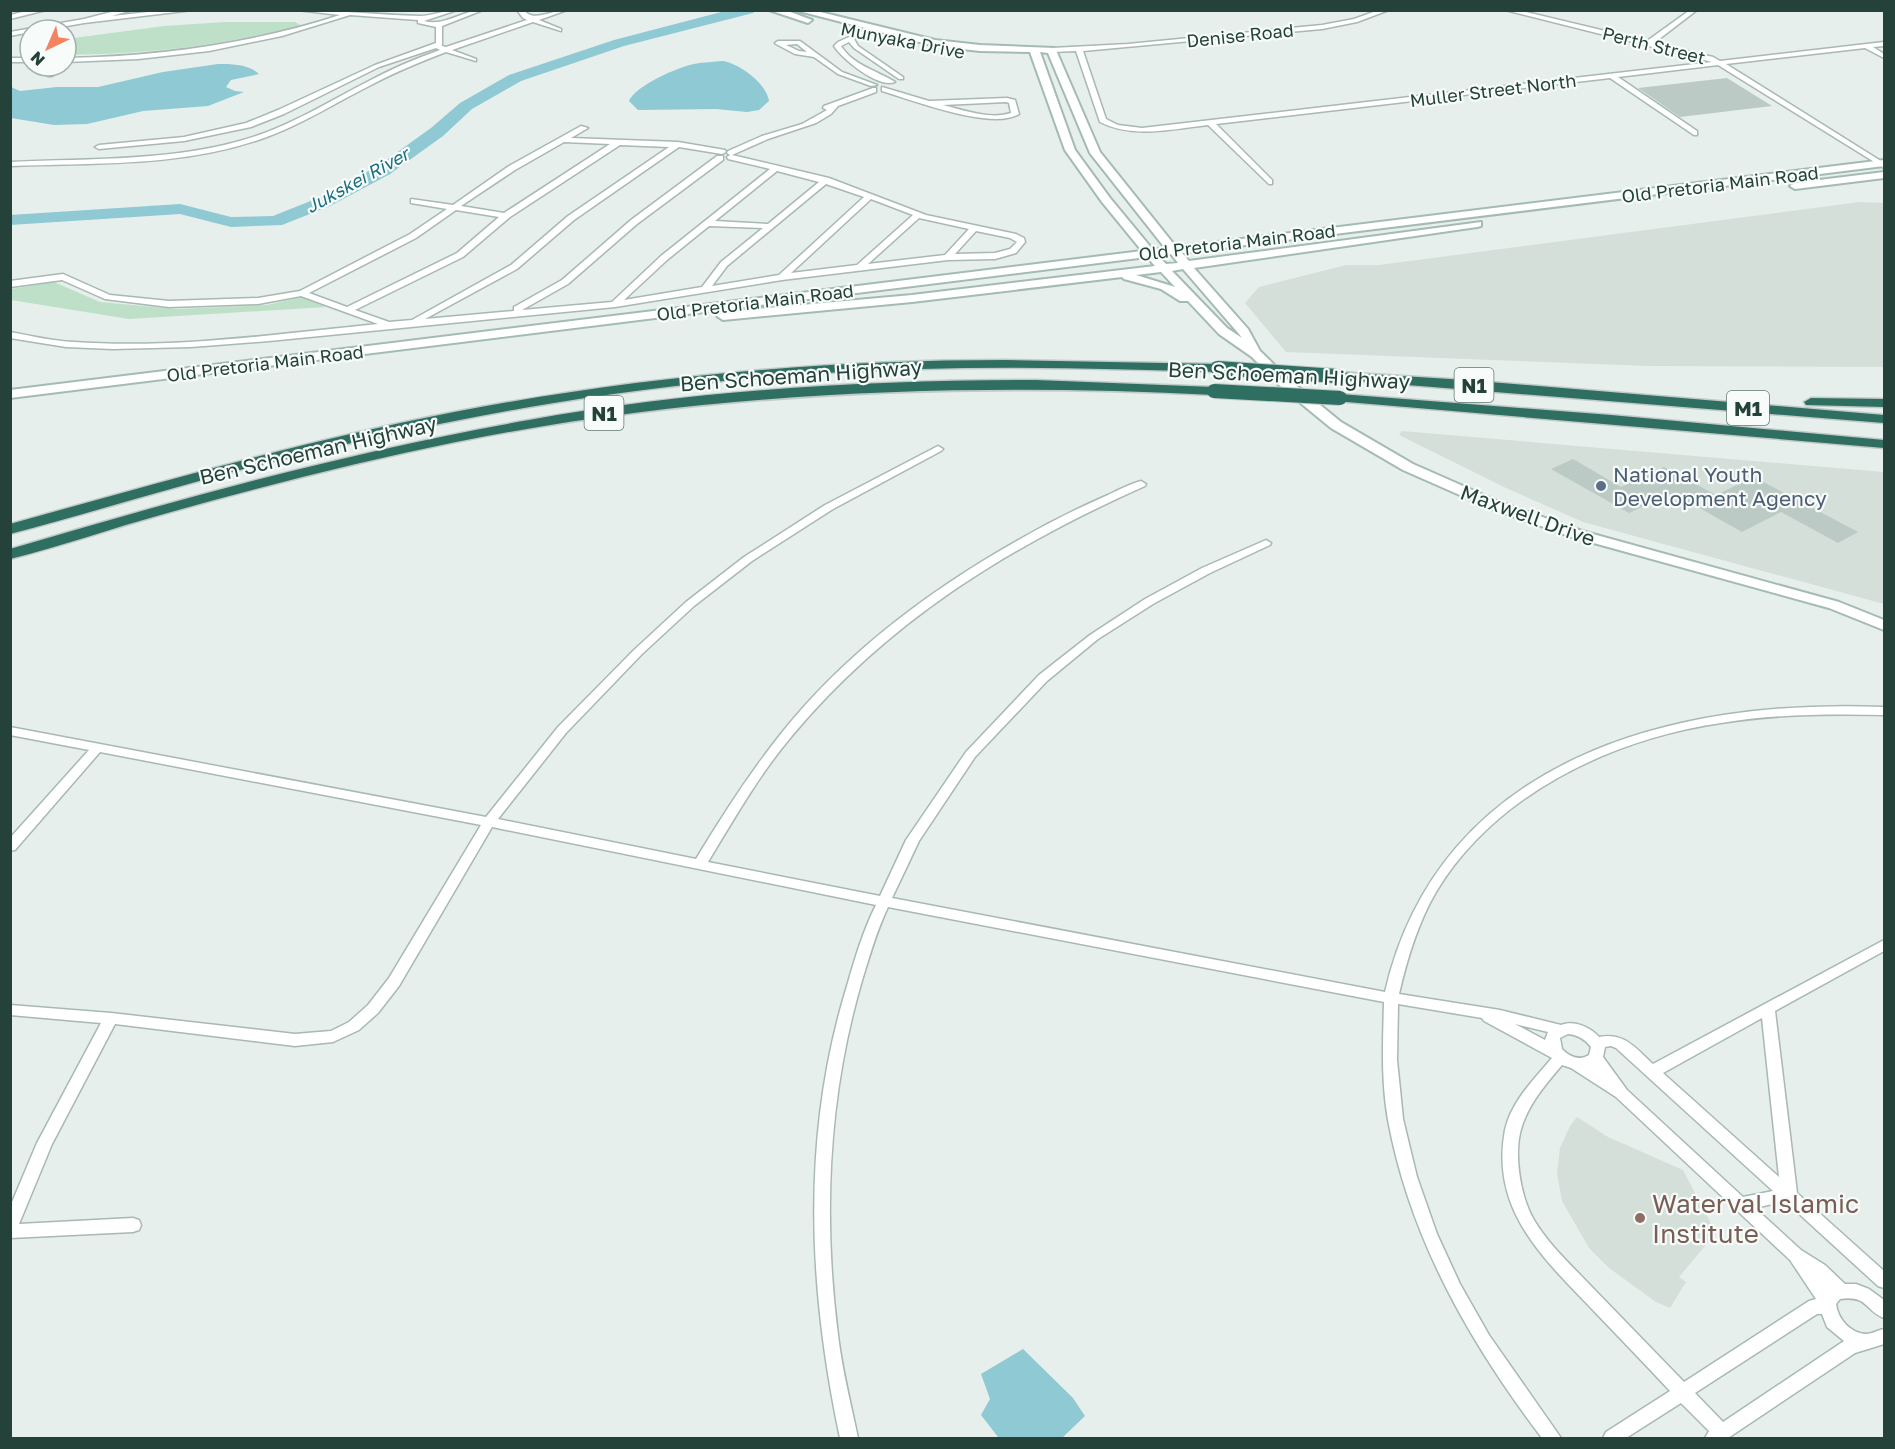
<svg xmlns="http://www.w3.org/2000/svg" width="1895" height="1449" font-family="'Golos Text',sans-serif">
<rect width="100%" height="100%" fill="#e6efeb"/>
<path fill="#d4dfda" d="M1860,202L1884,203V367L1649,366L1286,352L1245,303L1259,287L1346,265H1379Z
M1402,431L1884,472V604L1583,522L1506,488L1399,435Z
M1577,1117L1608,1137L1683,1170L1716,1233L1679,1277L1686,1282L1670,1308L1656,1302L1609,1268L1589,1248L1562,1201L1557,1173L1560,1148L1570,1126Z"/>
<path fill="#bfe0c8" d="M225,22H295L302,26C282,32 260,35 239,39C182,50 124,54 66,55V39L164,26Z
M54,282L100,302L176,309L267,305L302,297L326,307L129,319L11,300V289Z"/>
<path fill="#8ec9d4" d="M723,61C740,64 767,84 769,101L759,110L747,112L716,109L638,110L629,101C635,86 678,67 694,64C704,62 713,62 723,61Z
M218,64C232,64 248,64 259,74L231,80L226,87L235,91L244,92L208,106L143,111L87,124L54,125L11,118V87L20,91L57,87H98L163,72Z
M1023,1349L1073,1398L1085,1416L1062,1438L998,1437L981,1415L990,1399L981,1374Z"/>
<g fill="none" stroke-linecap="round" stroke-linejoin="round">
<path fill="#8ec9d4" fill-rule="evenodd" d="M729,10H755L753,13L624,46L521,81L472,109L443,136L390,174L330,206L282,225L231,227L180,214L10,225V215L180,204L231,217L273,216L318,198L378,166L431,128L460,103L509,75L614,40Z"/>
</g>
<path fill="#bbcac4" d="M1727,78L1772,106L1680,117L1638,88Z
M1573,459L1621,487L1664,467L1716,495L1754,477L1858,532L1838,543L1781,512L1742,532L1673,493L1629,513L1551,469Z"/>
<g fill="none" stroke-linecap="round" stroke-linejoin="round">
<defs>
<path id="street" d="M31,10H46L10,19V15Z
M119,10H132L112,16L166,10H193L84,23L44,30H30V32L10,36V32L84,19Z
M297,10C338,10 379,15 420,16C432,16 444,10 457,10L424,21C445,27 462,10 483,10L442,26V46L446,47L527,20L523,18L517,10H524C533,23 551,10 567,10L539,20L561,29V31L533,22L452,50L476,59V61L446,52C420,62 395,72 371,85C335,103 301,125 264,138C183,167 95,163 10,166V162C93,158 180,162 259,135C296,122 330,101 365,83C389,70 414,59 440,50L436,48L379,67L284,114L251,127L184,141L99,149L95,147L99,145L184,137L246,123L278,110L375,65L436,43V27L418,23V20L350,15L282,36L209,51L138,59L66,62V58C160,56 251,44 340,15Z
M1379,10H1389L1357,22L1322,29L1083,51L1106,119L1118,125L1142,128L1712,62L1505,10H1518L1647,41L1690,10H1697L1654,43L1713,57L1720,61L1884,42V46L1873,47L1884,54V58L1865,48L1726,64L1884,163V168L1718,65L1618,77L1697,131V135H1694L1610,78L1216,124L1272,180V184H1269L1208,125C1173,129 1133,139 1100,122L1076,51L1052,52L1049,50L1052,48L1128,44L1322,25L1354,19Z
M871,27L874,29L873,30L854,39L858,46L903,77V79H899L854,48L849,42L841,46C854,66 876,70 895,82C879,89 842,59 834,46L838,42Z
M778,41H800L842,72L877,85L871,86L838,74L814,57L795,54L776,44L775,43ZM797,44L807,52L799,51L786,45Z
M10,58H30V62H10Z
M55,66H62L52,76H48V74Z
M882,87L929,101L1007,98L1015,100L1019,114C993,131 912,100 882,91ZM1006,102L1009,103L1011,113C990,120 963,110 943,105Z
M873,88H876V92L838,106L831,114L816,123L768,139L732,155L829,178L926,215L1016,234L1024,238L1025,242L1016,253L995,259L948,260L782,280L615,307L269,341L191,347L113,349L66,347L10,338V332C32,336 53,341 74,342C175,349 277,334 378,324L301,296L258,304L169,307L105,299L62,280L10,287V281L63,274L110,295L169,301L258,298L300,291L410,234L447,209L411,203V199L453,205L509,166L581,126L588,128L571,138L678,142L725,150L726,152L722,154L679,147L574,220L517,269L425,319L514,311V307L562,280L631,220L717,156H723V160L637,224L568,284L522,310L612,302L661,256L770,169L728,159L727,157L730,155L727,153L728,151L762,136L802,124L827,110L823,108L824,106ZM564,142L610,144L504,213L461,206L515,170ZM620,145L669,147L568,216L511,265L412,320L389,322L355,310L463,257L510,217ZM777,171L819,182L768,224L715,221ZM826,184L864,197L779,275L712,286L727,266ZM871,199L913,215L857,265L791,273ZM456,210L499,217L457,253L347,307L309,293L416,238ZM919,218L969,229L945,255L868,264ZM709,226L763,228L721,262L702,287L624,300L667,260ZM976,231L1010,238L1017,242L1010,249L995,253L955,254Z
M938,446L943,449L941,451L833,509L752,561L694,606L642,654L566,733L498,819L696,859C722,816 749,774 780,735C845,653 931,589 1022,538C1050,522 1078,508 1108,495C1118,490 1130,484 1141,481L1146,484L1145,486C1008,547 888,621 791,737C759,775 734,819 708,862L880,896L906,840L966,752L1039,675L1090,635L1145,599L1202,568L1266,540L1271,543L1270,545L1210,573L1153,604L1098,639L1047,681L975,757L919,841L892,898L1385,992C1439,758 1674,698 1884,707V715C1829,714 1775,714 1721,723C1612,739 1495,794 1436,892C1418,923 1407,959 1399,994L1500,1010L1561,1025C1574,1020 1590,1027 1599,1037C1625,1032 1636,1049 1653,1064L1884,940V951L1775,1011L1797,1193L1884,1271V1288L1878,1286L1785,1201L1755,1208L1801,1250L1825,1265L1845,1284H1856L1869,1289L1884,1300V1318C1865,1311 1868,1295 1840,1299L1836,1304C1838,1319 1850,1333 1866,1334C1872,1334 1878,1330 1884,1329V1344L1855,1353L1728,1438H1705L1709,1431L1681,1403L1626,1438H1603L1606,1432L1670,1391C1644,1363 1617,1335 1591,1308C1542,1257 1490,1209 1505,1130C1511,1102 1534,1079 1552,1058L1484,1021L1482,1018L1398,1004L1397,1060L1403,1119L1417,1177L1437,1234L1460,1284L1489,1335L1561,1438H1542C1470,1343 1410,1239 1388,1120C1381,1081 1383,1042 1384,1002L888,907C876,932 869,958 861,984C828,1098 823,1218 838,1335C842,1370 851,1404 858,1438H840C808,1287 801,1135 847,986C855,958 863,931 876,905L492,827L399,986L378,1013L359,1030L333,1042L295,1046L115,1024L52,1144L19,1224L133,1218L139,1220L141,1225L139,1230L133,1232L10,1238V1207L37,1143L101,1023L10,1015V1005L111,1013L295,1034L331,1031L349,1022L368,1005L389,978L481,825L100,752L15,850L10,851V838L89,750L10,735V727L486,817L558,727L634,650L686,602L744,557L825,505ZM1762,1018L1779,1177L1663,1073ZM1515,1024L1548,1032L1545,1040ZM1568,1034C1578,1035 1585,1039 1591,1047L1589,1055C1579,1061 1570,1057 1562,1049L1560,1038ZM1611,1046L1616,1048L1773,1191L1743,1197L1627,1090L1603,1057L1605,1047ZM1562,1065L1571,1068L1616,1097L1790,1260L1816,1299L1809,1301L1684,1382C1653,1350 1622,1318 1591,1286C1571,1265 1549,1245 1534,1220C1520,1196 1513,1152 1522,1126C1530,1102 1546,1084 1562,1065ZM1817,1314H1822L1827,1327L1844,1341L1723,1422L1695,1393Z"/>
<path id="secondary" d="M769,10H785L812,20L808,23Z
M795,10H812L935,40L980,45L1055,48L1100,152L1176,247L1884,160V166L1182,253L1189,261L1481,222V226L1477,227L1194,268L1248,329L1260,351L1291,381L1341,422L1413,464L1497,501L1582,531L1839,602L1884,620V630L1829,608L1572,537L1487,507L1403,470L1331,428L1281,387L1252,357L1219,334L1188,301H1180L1161,289L1124,279L1122,277L912,302L723,320L717,316L723,312L912,295L1155,266L1147,257L10,398V390L1142,251L1102,202L1065,150L1030,52L980,51L935,46ZM1040,52L1048,53L1090,153L1165,248L1153,250L1110,198L1075,150ZM1171,254L1178,263L1166,264L1158,256ZM1183,269L1239,334L1242,338L1227,328L1172,271ZM1161,272L1175,287L1136,275Z
M1884,172V178L1795,189L1790,186L1795,183Z"/>
<path id="highway" d="M1005,360L1217,364L1224,368L1217,372C1119,369 1020,366 922,369C789,372 655,385 524,408C427,425 331,447 236,471C160,491 86,514 10,534V524C157,483 304,441 454,412C636,377 820,360 1005,360Z
M1337,372L1466,380L1884,415V423L1332,379L1330,376L1332,373Z
M1036,380L1214,387L1221,391L1214,395C960,382 706,392 456,442C358,462 260,487 164,514C113,528 62,546 10,559V549C182,498 353,451 529,420C696,390 867,380 1036,380Z
M1340,394L1611,415L1884,440V448L1335,401L1333,398L1335,395Z
M1811,398L1884,399V407L1806,405L1804,402Z"/>
</defs>
<use href="#street" stroke="#a8b8b2" stroke-width="3"/>
<use href="#secondary" stroke="#a4bbb3" stroke-width="4"/>
<use href="#highway" stroke="#c2cac8" stroke-width="3"/>
<use href="#street" fill="#fff" fill-rule="evenodd"/>
<use href="#secondary" fill="#fff" fill-rule="evenodd"/>
<use href="#highway" fill="#2f6f62" fill-rule="evenodd"/>
<defs>
<path id="highway-bridge" d="M1217,368L1337,376
M1214,391L1340,398"/>
</defs>
<use href="#highway-bridge" stroke="#c2cac8" stroke-width="16" stroke-linecap="butt"/>
<use href="#highway-bridge" stroke="#2f6f62" stroke-width="14"/>
</g>
<circle fill="#5c6f8a" stroke="#f7fbf9" stroke-width="2" cx="1601" cy="486" r="6"/>
<circle fill="#8d6e63" stroke="#f7fbf9" stroke-width="2" cx="1640" cy="1218" r="6"/>
<g text-anchor="middle" dominant-baseline="central" stroke-width="4.5" stroke-linejoin="round" paint-order="stroke">
<g font-size="18" fill="#24423a" stroke="#f7fbf9">
<text transform="translate(1240 35) rotate(-6)">Denise Road</text>
<text transform="translate(903 40) rotate(11)">Munyaka Drive</text>
<text transform="translate(1654 45) rotate(14)">Perth Street</text>
<text transform="translate(1493 90) rotate(-7)">Muller Street North</text>
<text transform="translate(1720 184) rotate(-7)">Old Pretoria Main Road</text>
<text transform="translate(1237 242) rotate(-7)">Old Pretoria Main Road</text>
<text transform="translate(755 302) rotate(-7)">Old Pretoria Main Road</text>
<text transform="translate(265 363) rotate(-7)">Old Pretoria Main Road</text>
</g>
<g font-size="18" font-style="italic" fill="#1c6f80" stroke="#f7fbf9">
<text transform="translate(357 180) rotate(-29)">Jukskei River</text>
</g>
<g fill="#f7fbf9" stroke="#637a73" stroke-width="1.5">
<rect x="1454.5" y="368" width="39" height="34" rx="4.5"/>
<rect x="1727" y="391" width="42" height="34" rx="4.5"/>
<rect x="584.5" y="396" width="39" height="34" rx="4.5"/>
</g>
<g font-size="20" font-weight="bold" fill="#24423a">
<text x="1474" y="385">N1</text>
<text x="1748" y="408">M1</text>
<text x="604" y="413">N1</text>
</g>
<g font-size="21" fill="#24423a" stroke="#f7fbf9">
<text transform="translate(801 375) rotate(-4)">Ben Schoeman Highway</text>
<text transform="translate(1289 375) rotate(3)">Ben Schoeman Highway</text>
<text transform="translate(318 450) rotate(-13)">Ben Schoeman Highway</text>
<text transform="translate(1528 515) rotate(20)">Maxwell Drive</text>
</g>
<g font-size="21" fill="#4e5e75" stroke="#f7fbf9" text-anchor="start">
<text x="1613" y="474">National Youth<tspan x="1613" dy="24">Development Agency</tspan></text>
</g>
<g font-size="26" fill="#785e54" stroke="#f7fbf9" text-anchor="start">
<text x="1652" y="1203">Waterval Islamic<tspan x="1652" dy="30">Institute</tspan></text>
</g>
</g>
<rect width="1895" height="1449" fill="none" stroke="#24423a" stroke-width="24"/>
<g transform="translate(48 48) rotate(224)"><circle r="28" fill="#f7fbf9" stroke="#a3b1ad" stroke-width="1.5"/>
<path d="M0-4.5L10 22L0 15L-10 22Z" fill="#f4845f"/>
<text y="-9" font-size="16" font-weight="bold" text-anchor="middle" fill="#24423a">N</text>
</g>
</svg>
